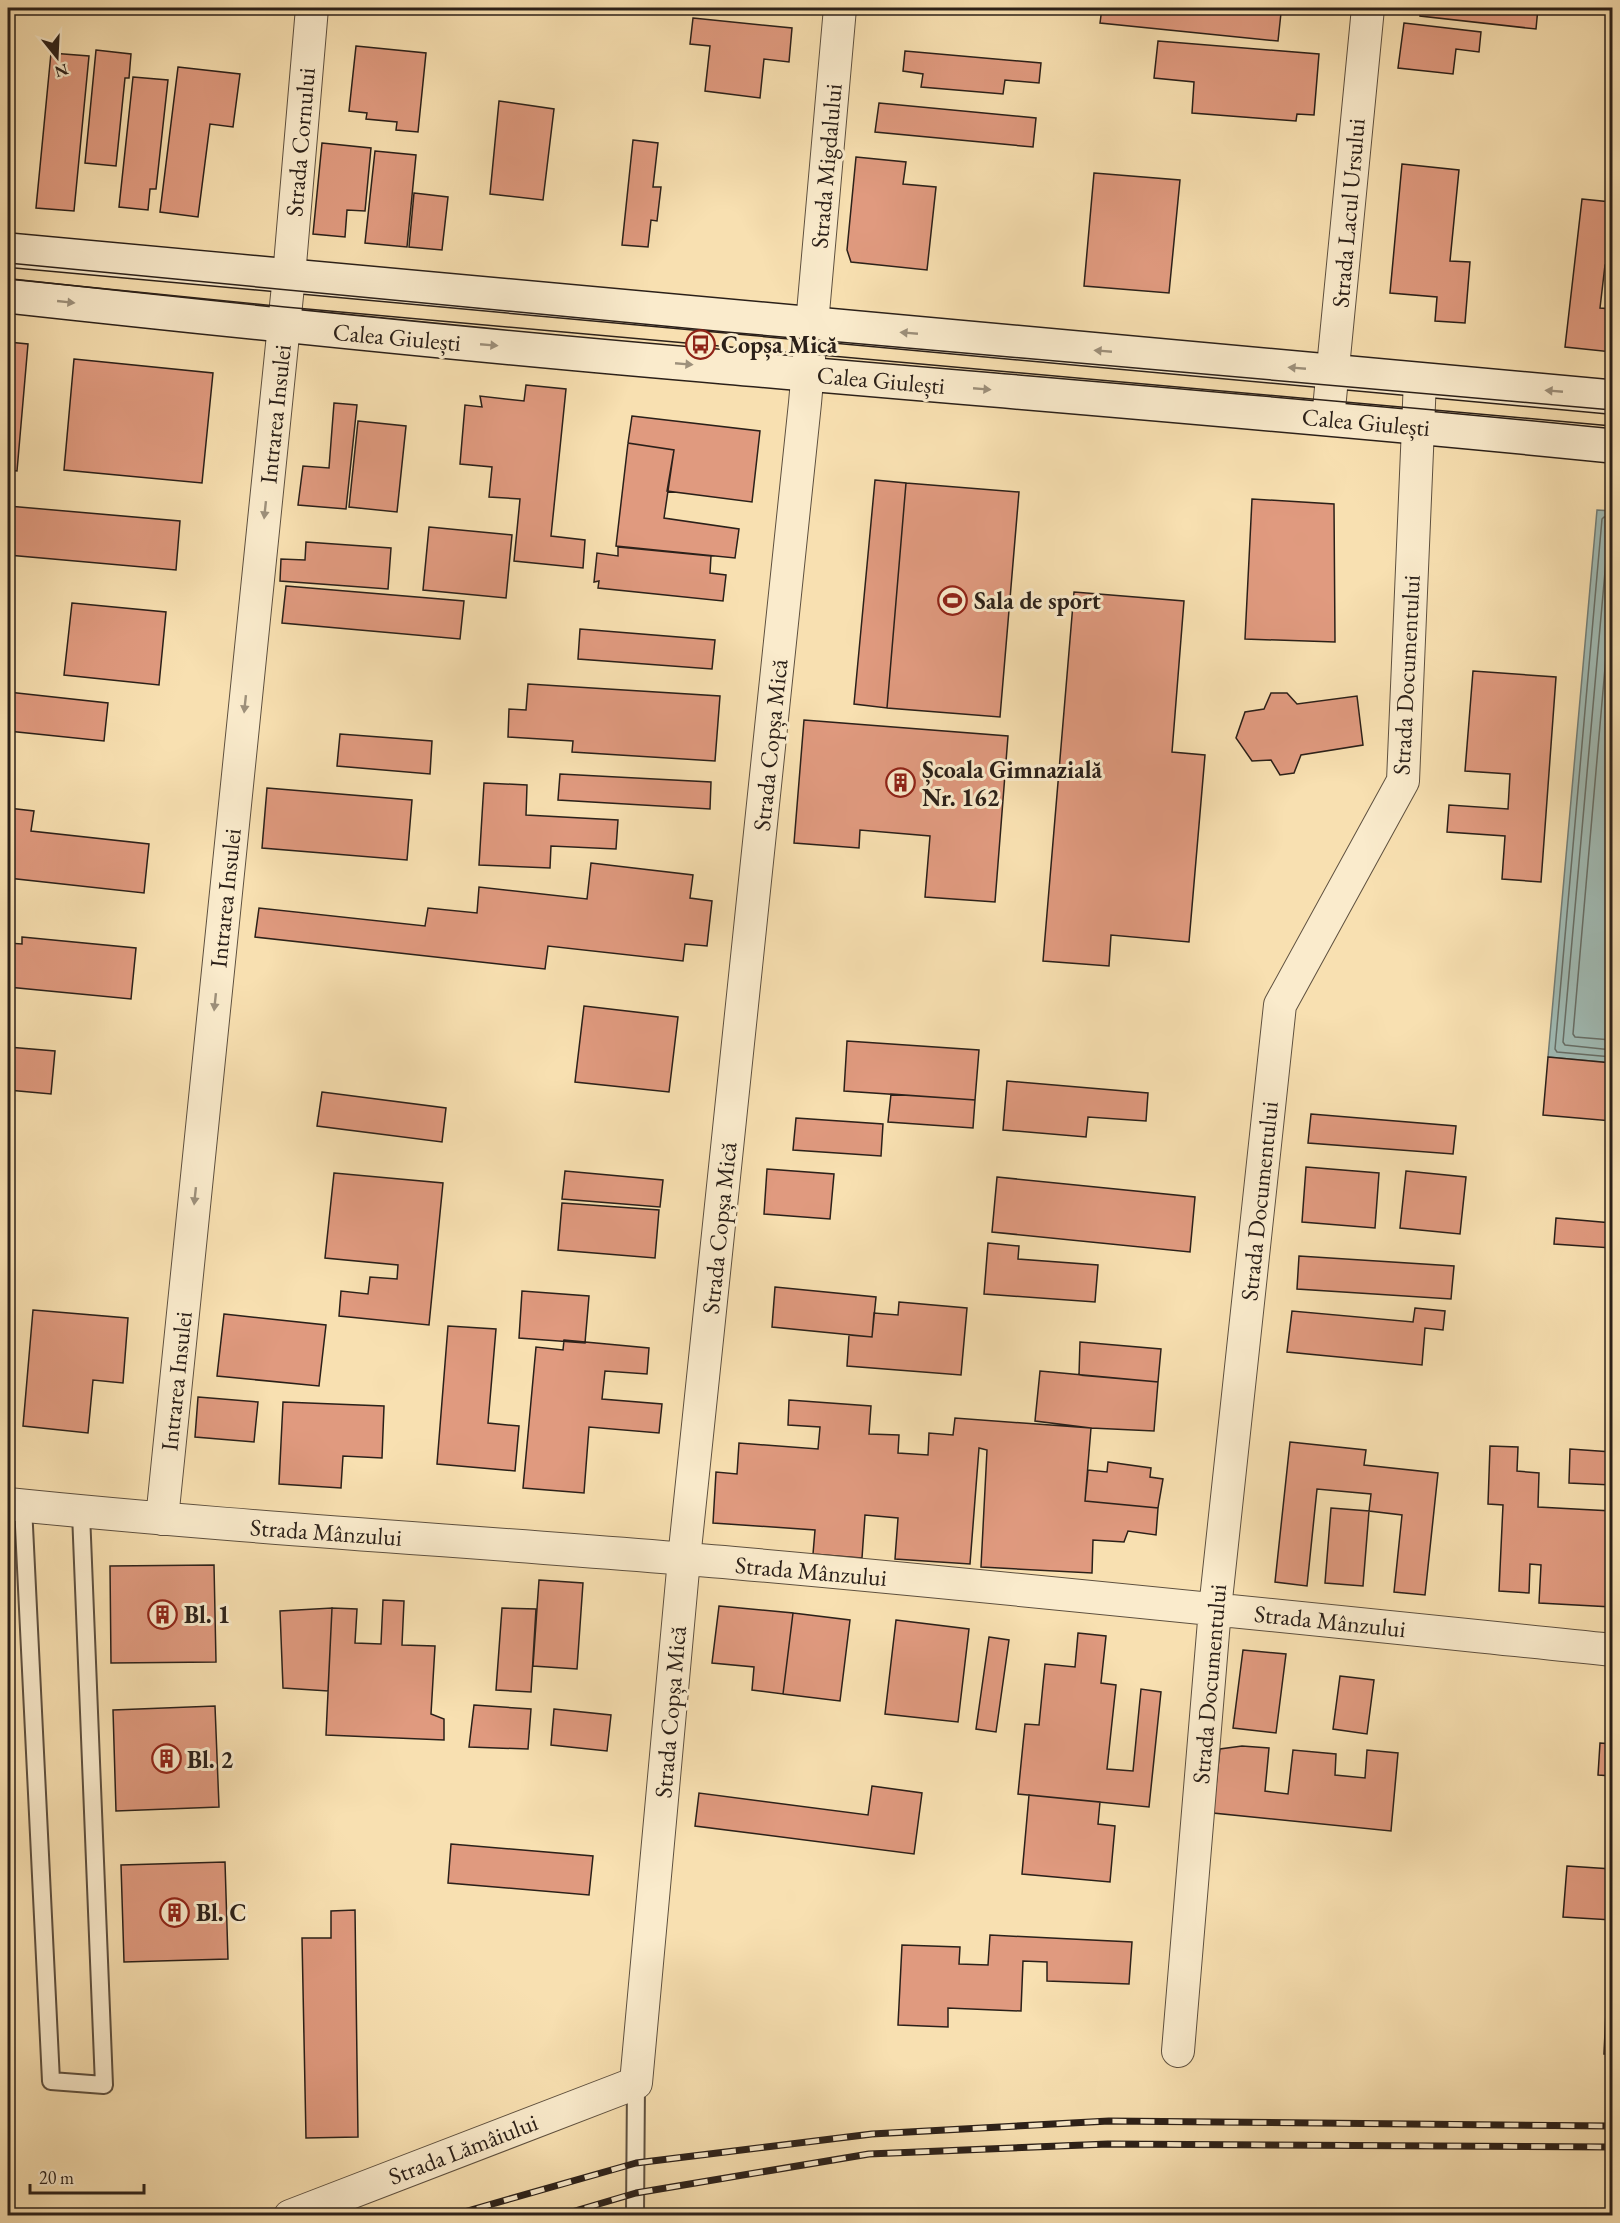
<svg xmlns="http://www.w3.org/2000/svg" width="1620" height="2223" font-family="'EB Garamond',serif">
<rect width="100%" height="100%" fill="#f8e0b1"/>
<filter id="stains"><feTurbulence type="fractalNoise" baseFrequency=".00333" numOctaves="4"/><feColorMatrix values="0 0 0 0 .2 0 0 0 0 .09 0 0 0 0 .02 0 0 0 .5 -.17"/></filter>
<radialGradient id="worn" r=".72"><stop offset=".6" stop-color="#630" stop-opacity="0"/><stop offset="1" stop-color="#630" stop-opacity=".3"/></radialGradient>
<path fill="#a0bbb5" stroke="#717d77" stroke-width="1.5" d="M1597,510L1612,511V1063L1548,1057Z"/>
<g fill="none" stroke-linecap="round" stroke-linejoin="round">
<path stroke="#666e67" stroke-width="1.5" d="M1612,517H1604L1602,519L1555,1049L1557,1052L1612,1057
M1612,524L1609,527L1563,1042L1565,1045L1612,1050
M1612,588L1573,1034L1575,1037L1612,1040"/>
</g>
<path fill="#e09a7f" stroke="#2b2019" stroke-width="1.5" d="M1102,8H1249V10L1281,13L1278,41L1100,23Z
M1421,8H1538L1536,29L1420,16Z
M693,18L792,28L789,62L764,59L760,98L705,91L710,46L690,44Z
M1404,23L1481,32L1479,52L1456,49L1453,74L1398,68Z
M1158,41L1319,54L1314,115L1297,114L1296,121L1192,113L1194,82L1154,78Z
M356,46L426,53L418,132L396,130L397,122L366,119L367,113L349,111Z
M96,50L131,54L129,78H125L116,166L85,163Z
M905,51L1041,63L1039,83L1005,80L1003,94L921,87L923,74L903,71Z
M51,53L89,56L74,211L36,208Z
M178,67L240,74L233,127L210,124L198,217L160,212Z
M133,77L168,80L156,189H150L148,210L119,207Z
M499,101L554,109L543,200L490,194Z
M879,103L1036,118L1033,147L875,132Z
M633,140L658,143L653,187H661L657,221L651,220L648,247L622,245Z
M322,143L371,148L365,211L347,210L345,237L313,234Z
M375,151L416,155L407,247L365,243Z
M856,157L906,162L903,184L936,187L927,270L851,262L847,250Z
M1402,164L1459,170L1450,261L1470,262L1465,323L1435,321L1437,297L1390,293Z
M1094,173L1180,180L1169,293L1084,286Z
M414,193L448,197L442,250L409,247Z
M1582,199L1611,202L1609,216L1612,217V266L1605,265L1600,308L1612,309V352L1565,347Z
M8,342L28,344L17,471L8,470Z
M74,359L213,373L202,483L64,470Z
M526,385L566,389L551,536L585,540L583,568L514,561L520,499L489,497L492,467L460,464L465,405L482,407L480,396L524,401Z
M334,403L357,405L346,509L298,505L303,466L329,468Z
M632,416L760,431L752,502L667,491L674,450L628,443Z
M358,421L406,426L397,512L349,507Z
M628,443L674,450L664,518L739,529L735,558L616,546Z
M875,480L906,483L887,708L854,704Z
M906,483L1019,492L1000,717L887,708Z
M1252,499L1334,504L1335,642L1245,639Z
M8,506L180,521L176,570L8,555Z
M429,527L512,535L506,598L423,590Z
M306,542L391,548L388,589L280,581L281,559L305,560Z
M618,547L711,556L710,573L726,575L723,601L598,588L599,581L594,582L597,553L618,556Z
M286,586L464,601L460,639L282,623Z
M1074,592L1184,601L1172,752L1205,755L1189,942L1111,935L1109,966L1043,961Z
M72,603L166,612L159,685L64,675Z
M580,629L715,640L712,669L578,659Z
M1473,671L1556,677L1541,882L1502,879L1505,836L1447,832L1449,805L1508,809L1510,774L1465,771Z
M528,684L720,696L715,761L572,752L573,741L508,737L509,709L526,710Z
M8,692L108,703L104,741L8,731Z
M1271,693H1287L1297,704L1357,696L1363,745L1301,755L1294,773L1280,775L1271,760L1252,761L1236,738L1245,712L1264,709Z
M804,720L1008,736L995,902L925,897L930,836L860,830L859,848L794,843Z
M340,734L432,741L430,774L337,766Z
M560,774L711,782L710,809L558,800Z
M484,783L527,785L526,815L618,820L616,849L551,846L550,868L479,865Z
M267,788L412,800L407,860L262,848Z
M8,808L34,811L31,831L149,844L144,893L8,878Z
M591,863L693,875L690,898L712,901L707,946L685,944L683,961L548,946L545,969L255,937L259,908L425,926L428,908L477,913L479,887L587,899Z
M22,937L136,948L131,999L8,987V943L22,944Z
M584,1006L678,1017L669,1092L575,1082Z
M847,1041L979,1050L975,1100L844,1091Z
M8,1047L55,1051L51,1094L8,1090Z
M1548,1057L1612,1063V1121L1543,1115Z
M1007,1081L1148,1093L1146,1121L1088,1117L1086,1137L1003,1130Z
M322,1092L446,1108L442,1142L317,1126Z
M891,1094L975,1100L973,1128L888,1122Z
M1311,1114L1456,1126L1453,1154L1308,1143Z
M796,1118L883,1124L881,1156L793,1150Z
M1306,1167L1379,1173L1375,1228L1302,1222Z
M767,1169L834,1174L830,1219L764,1214Z
M565,1171L663,1180L660,1207L562,1199Z
M1406,1171L1466,1177L1460,1234L1400,1228Z
M334,1173L443,1183L429,1325L339,1316L341,1291L368,1294L370,1277L397,1279L398,1265L325,1258Z
M997,1177L1195,1197L1190,1252L992,1232Z
M562,1203L659,1210L655,1258L558,1250Z
M1556,1218L1612,1223V1248L1554,1244Z
M988,1243L1019,1246L1018,1259L1098,1265L1095,1302L984,1294Z
M1299,1256L1454,1266L1451,1299L1297,1289Z
M775,1287L876,1297L872,1337L772,1327Z
M522,1291L589,1296L585,1343L519,1338Z
M899,1302L967,1308L961,1375L847,1366L849,1335L872,1337L874,1313L898,1315Z
M1415,1308L1445,1311L1443,1330L1425,1328L1422,1365L1287,1352L1292,1311L1413,1322Z
M33,1310L128,1318L123,1383L93,1380L88,1433L23,1426Z
M224,1314L326,1325L319,1386L217,1376Z
M448,1326L496,1329L488,1423L519,1426L515,1471L437,1464Z
M564,1340L649,1348L647,1374L605,1371L602,1399L662,1404L659,1433L589,1427L584,1493L523,1488L536,1347L563,1350Z
M1080,1342L1161,1349L1158,1382L1079,1375Z
M1040,1371L1158,1382L1154,1431L1091,1428L1035,1421Z
M198,1397L258,1402L254,1442L195,1437Z
M789,1400L871,1406L869,1434L899,1435L898,1453L928,1455L929,1433L953,1435L955,1418L1091,1428L1085,1501L1158,1508L1156,1535L1128,1531L1124,1542L1093,1540L1092,1573L981,1567L987,1450L979,1448L970,1564L895,1559L898,1518L865,1515L862,1558L813,1554L815,1530L713,1523L716,1472L737,1474L739,1443L818,1449L820,1427L788,1425Z
M283,1402L384,1406L382,1458L343,1456L341,1488L279,1484Z
M1290,1442L1366,1450L1364,1465L1438,1473L1425,1595L1394,1592L1402,1515L1369,1511L1371,1494L1317,1489L1307,1586L1275,1582Z
M1490,1446L1518,1447L1517,1471L1539,1473L1538,1507L1612,1511V1629H1610L1612,1607L1539,1603L1541,1565L1530,1564L1529,1593L1499,1591L1503,1505L1488,1504Z
M1570,1449L1612,1452V1485L1569,1483Z
M1108,1462L1151,1468L1150,1477L1163,1479L1158,1508L1085,1501L1088,1470L1107,1472Z
M1331,1508L1369,1511L1363,1586L1325,1583Z
M214,1565L216,1662L111,1663L110,1566Z
M539,1580L583,1583L577,1669L533,1666Z
M383,1600L404,1601L402,1645L435,1646L431,1714L444,1719V1740L326,1735L332,1608L357,1609L355,1643L381,1644Z
M719,1606L793,1613L783,1694L752,1690L754,1667L712,1663Z
M332,1608L328,1691L283,1688L280,1611Z
M502,1608L536,1609L531,1692L496,1690Z
M793,1613L850,1620L840,1701L783,1694Z
M896,1620L969,1629L958,1722L885,1714Z
M1078,1633L1106,1636L1101,1683L1116,1685L1107,1769L1133,1771L1141,1689L1161,1692L1149,1807L1018,1794L1025,1724L1039,1725L1045,1664L1075,1667Z
M989,1637L1009,1640L996,1732L976,1729Z
M1243,1650L1286,1654L1276,1733L1233,1728Z
M1340,1676L1374,1680L1367,1734L1333,1729Z
M474,1705L531,1709L528,1749L469,1747Z
M215,1706L219,1807L116,1811L113,1710Z
M554,1709L611,1715L607,1751L551,1745Z
M1600,1743L1612,1744V1776L1598,1775Z
M1242,1746L1269,1748L1265,1791L1288,1794L1293,1750L1336,1754L1335,1775L1365,1778L1367,1750L1398,1753L1391,1831L1213,1813L1220,1749Z
M872,1786L922,1793L914,1854L695,1826L699,1793L868,1815Z
M1029,1795L1100,1802L1098,1824L1115,1826L1110,1882L1022,1874Z
M451,1844L593,1856L589,1895L448,1883Z
M225,1862L228,1959L124,1962L121,1865Z
M1567,1866L1612,1869V1920L1563,1917Z
M355,1910L358,2137L306,2138L302,1938H331V1911Z
M990,1935L1132,1942L1129,1984L1047,1981V1962L1023,1961L1021,2011L948,2008V2027L898,2025L902,1945L960,1947L959,1964L988,1965Z
M8,1956L11,2065H8Z
M1606,2011H1612V2054H1604Z"/>
<g fill="none" stroke-linecap="round" stroke-linejoin="round">
<defs>
<path id="lane" d="M23,1506L51,2081L104,2085L81,1513
M635,2216L636,2083"/>
<path id="street" d="M1328,419L1368,8
M8,1504C249,1529 492,1542 734,1563C1027,1589 1320,1620 1612,1650
M162,1519L289,276L312,8
M1178,2051L1215,1609L1280,1005L1403,781L1420,380
M290,2216L636,2083L684,1559L805,403L840,8"/>
<path id="secondary" d="M8,250L1612,397
M8,296C246,322 485,347 725,367C1021,393 1317,416 1612,446"/>
</defs>
<use href="#lane" stroke="#5e503f" stroke-width="20"/>
<use href="#street" stroke="#5e503f" stroke-width="34"/>
<use href="#secondary" stroke="#2b2019" stroke-width="36"/>
<use href="#lane" stroke="#faebcc" stroke-width="16"/>
<use href="#street" stroke="#faebcc" stroke-width="32"/>
<use href="#secondary" stroke="#faebcc" stroke-width="33"/>
<path stroke="#2b2019" stroke-width="1.5" d="M8,263L726,332L1612,410
M8,279L285,307L1612,426"/>
<defs>
<path id="rail" d="M450,2216L636,2163L872,2134L1109,2121L1612,2126
M558,2216L636,2193L869,2154L1108,2144L1612,2147"/>
</defs>
<use href="#rail" stroke="#2b2019" stroke-width="7"/>
<use href="#rail" stroke="#faebcc" stroke-width="4.5" stroke-dasharray="14" stroke-linecap="butt"/>
</g>
<defs><path id="oneway-solid" d="M-6-.8H1V-3.2L6.5 0L1 3.2V.8H-6Z" transform="scale(1.5)"/></defs>
<g fill="#9d907b">
<use href="#oneway-solid" transform="translate(66 302) rotate(6)"/>
<use href="#oneway-solid" transform="translate(909 333) rotate(-175)"/>
<use href="#oneway-solid" transform="translate(489 345) rotate(5)"/>
<use href="#oneway-solid" transform="translate(1103 351) rotate(-175)"/>
<use href="#oneway-solid" transform="translate(684 364) rotate(5)"/>
<use href="#oneway-solid" transform="translate(1297 368) rotate(-175)"/>
<use href="#oneway-solid" transform="translate(982 389) rotate(5)"/>
<use href="#oneway-solid" transform="translate(1554 391) rotate(-175)"/>
<use href="#oneway-solid" transform="translate(265 510) rotate(96)"/>
<use href="#oneway-solid" transform="translate(245 704) rotate(96)"/>
<use href="#oneway-solid" transform="translate(215 1002) rotate(96)"/>
<use href="#oneway-solid" transform="translate(195 1196) rotate(96)"/>
</g>
<defs>
<symbol id="bus-ring" viewBox="-11 -11 22 22"><circle r="9.5" fill="#faebcc" stroke="#8f2418" stroke-width="1.5"/><path d="M-5-6H5V4H4V6H2V4H-2V6H-4V4H-5ZM-3.5-4V0h7V-4ZM-3.5 1.2v1.5H-2V1.2ZM2 1.2v1.5H3.5V1.2Z" fill="#8f2418"/></symbol>
<symbol id="stadium-ring" viewBox="-11 -11 22 22"><circle r="9.5" fill="#faebcc" stroke="#8f2418" stroke-width="1.5"/><path d="M0-5a6.5 5 0 1 0 0 10a6.5 5 0 1 0 0-10ZM-3.5-1.8h7v3.6h-7Z" fill="#8f2418"/></symbol>
<symbol id="building-ring" viewBox="-11 -11 22 22"><circle r="9.5" fill="#faebcc" stroke="#8f2418" stroke-width="1.5"/><path d="M-4-6H4V6H1V3H-1V6H-4ZM-2.5-4.3h1.7v1.8h-1.7ZM.8-4.3h1.7v1.8H.8ZM-2.5-1h1.7V.8h-1.7ZM.8-1h1.7V.8H.8Z" fill="#8f2418"/></symbol>
</defs>
<g fill-rule="evenodd">
<use href="#bus-ring" x="684" y="328" width="33" height="33"/>
<use href="#stadium-ring" x="936" y="584" width="33" height="33"/>
<use href="#building-ring" x="884" y="766" width="33" height="33"/>
<use href="#building-ring" x="146" y="1598" width="33" height="33"/>
<use href="#building-ring" x="150" y="1742" width="33" height="33"/>
<use href="#building-ring" x="158" y="1896" width="33" height="33"/>
</g>
<g text-anchor="middle" dominant-baseline="central" stroke-width="6" stroke-linejoin="round" paint-order="stroke">
<g font-size="24" fill="#2b2019" stroke="#faebcc">
<text transform="translate(300 142) rotate(-85)">Strada Cornului</text>
<text transform="translate(826 166) rotate(-85)">Strada Migdalului</text>
<text transform="translate(1348 213) rotate(-85)">Strada Lacul Ursului</text>
<text transform="translate(397 337) rotate(5)">Calea Giulești</text>
<text transform="translate(881 380) rotate(5)">Calea Giulești</text>
<text transform="translate(275 414) rotate(-84)">Intrarea Insulei</text>
<text transform="translate(1366 422) rotate(5)">Calea Giulești</text>
<text transform="translate(1406 675) rotate(-87)">Strada Documentului</text>
<text transform="translate(770 745) rotate(-84)">Strada Copșa Mică</text>
<text transform="translate(225 898) rotate(-84)">Intrarea Insulei</text>
<text transform="translate(1259 1201) rotate(-84)">Strada Documentului</text>
<text transform="translate(719 1228) rotate(-84)">Strada Copșa Mică</text>
<text transform="translate(176 1381) rotate(-84)">Intrarea Insulei</text>
<text transform="translate(326 1532) rotate(4)">Strada Mânzului</text>
<text transform="translate(811 1571) rotate(5)">Strada Mânzului</text>
<text transform="translate(1330 1621) rotate(6)">Strada Mânzului</text>
<text transform="translate(1209 1684) rotate(-85)">Strada Documentului</text>
<text transform="translate(670 1712) rotate(-85)">Strada Copșa Mică</text>
<text transform="translate(463 2149) rotate(-21)">Strada Lămâiului</text>
</g>
<g font-size="24" font-weight="bold" fill="#2b2019" stroke="#faebcc" text-anchor="start">
<text x="721" y="344">Copșa Mică</text>
<text x="974" y="600">Sala de sport</text>
<text x="922" y="769">Școala Gimnazială<tspan x="922" dy="28">Nr. 162</tspan></text>
<text x="184" y="1614">Bl. 1</text>
<text x="187" y="1759">Bl. 2</text>
<text x="196" y="1912">Bl. C</text>
</g>
</g>
<rect width="1620" height="2223" fill="none" stroke="#f8e0b1" stroke-width="30"/>
<rect x="9" y="9" width="1602" height="2205" fill="none" stroke="#2b2019" stroke-width="3"/>
<rect x="15" y="15" width="1590" height="2193" fill="none" stroke="#2b2019" stroke-width="1.5"/>
<g transform="translate(57 57) rotate(162)" stroke="#faebcc" stroke-width="4.5" paint-order="stroke">
<path d="M0-4.5L10 22L0 15L-10 22Z" fill="#2b2019"/>
<text y="-9" font-size="16" font-weight="bold" text-anchor="middle" fill="#2b2019">N</text>
</g>
<path d="M30 2184v9h114v-9" fill="none" stroke="#2b2019" stroke-width="3"/>
<text x="39" y="2184" font-size="18" fill="#2b2019" stroke="#faebcc" stroke-width="4.5" paint-order="stroke">20 m</text>
<rect width="100%" height="100%" filter="url(#stains)"/>
<rect width="100%" height="100%" fill="url(#worn)"/>
</svg>
